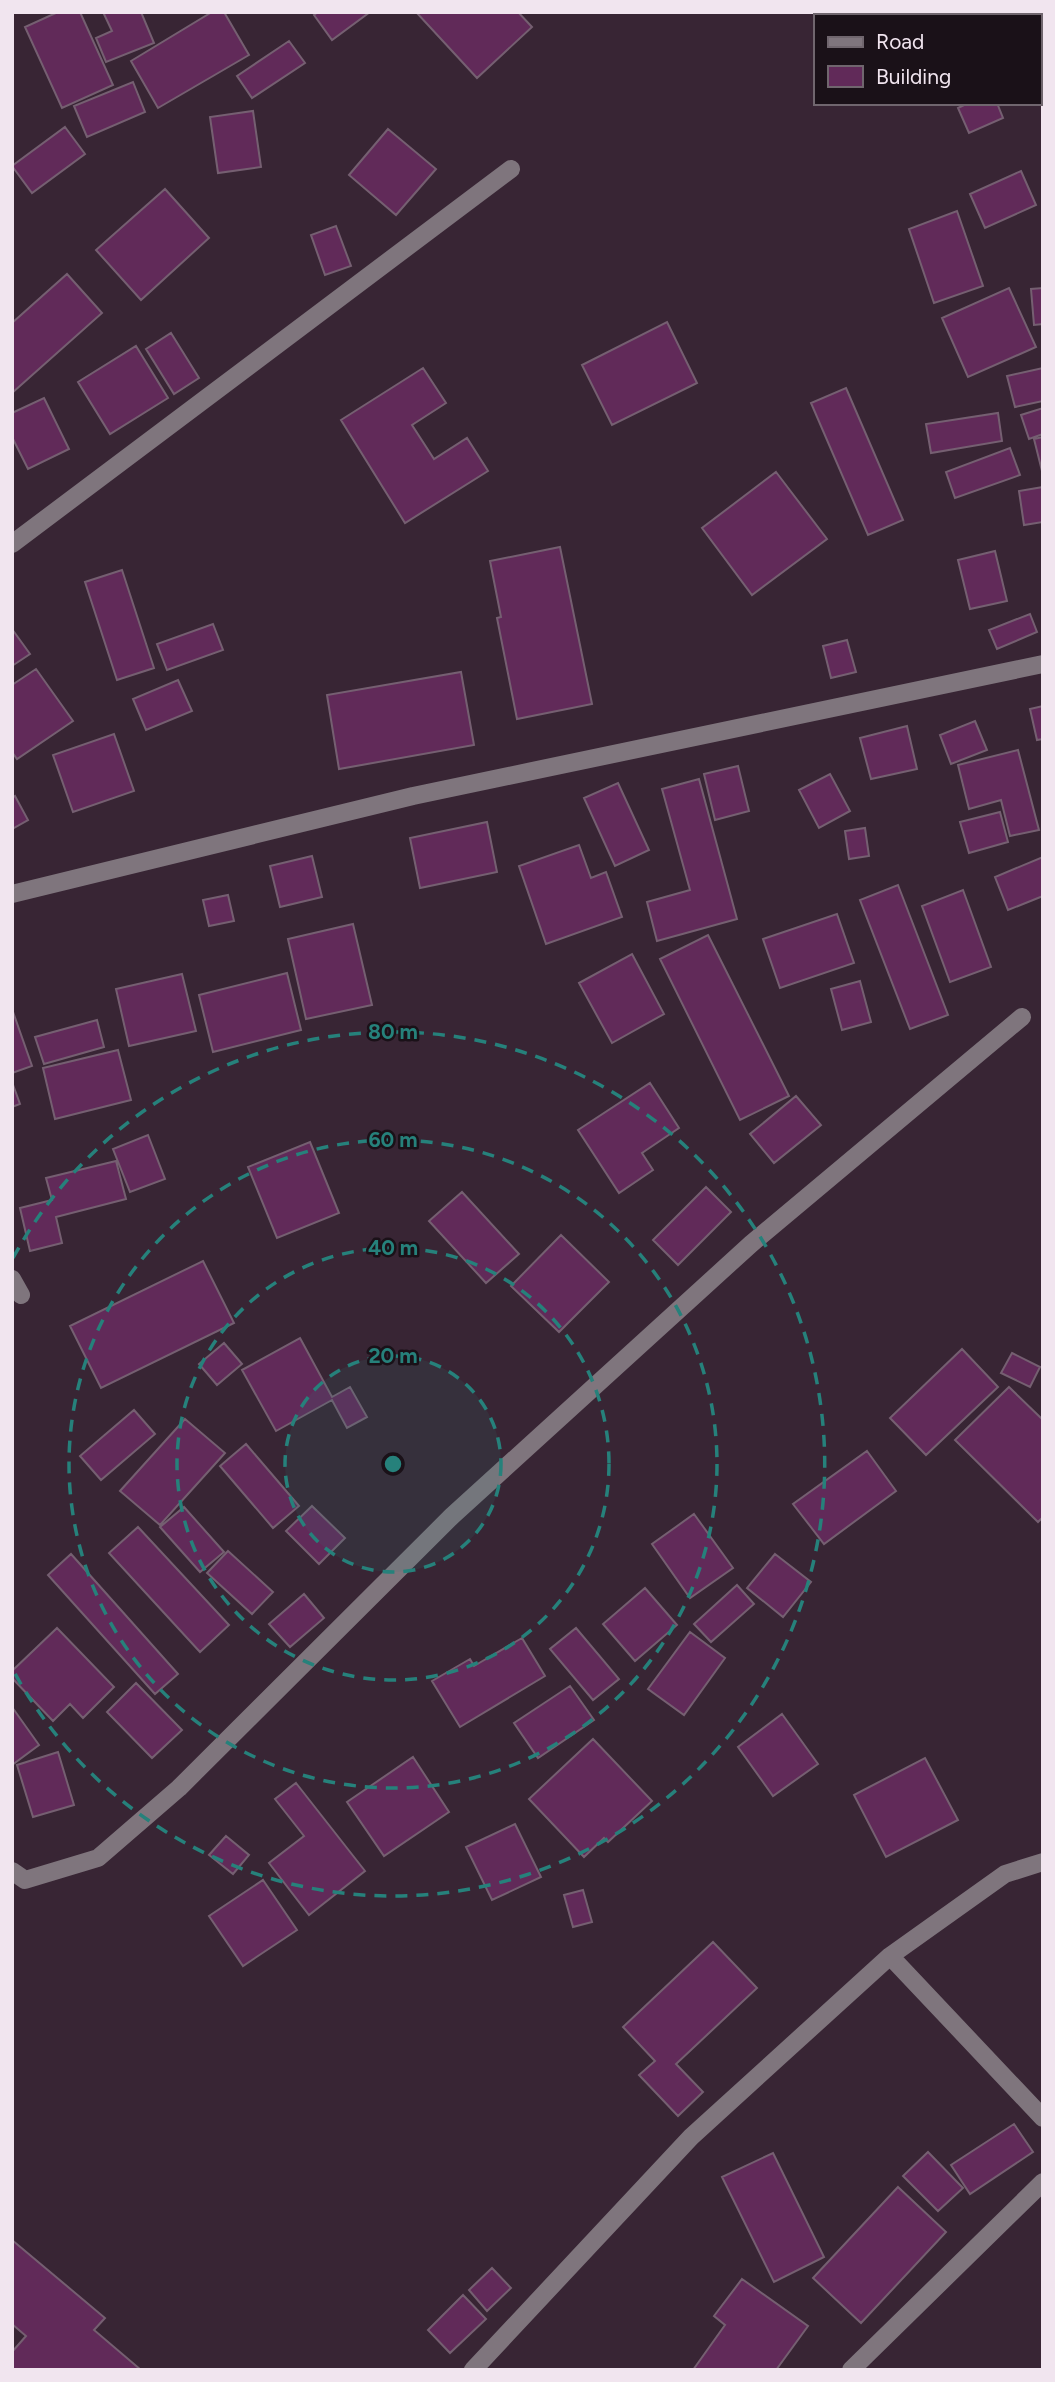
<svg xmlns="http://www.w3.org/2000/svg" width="1055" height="2382" font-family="Figtree,sans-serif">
<rect width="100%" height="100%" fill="#382534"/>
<path fill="#612a59" stroke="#755f71" stroke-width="2" d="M58,12H80L113,85L62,108L25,27Z
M103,12H141L154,43L106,62L96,38L112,31Z
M212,12H224L249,55L158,108L131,61Z
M318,12H370L332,40L314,15Z
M416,12H518L532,27L477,78Z
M289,41L305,63L252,98L237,76Z
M133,82L145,112L87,137L74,106Z
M968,103H997L1003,118L969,133L958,108Z
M253,111L261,167L218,173L210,117Z
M65,127L85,154L32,193L12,166Z
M388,129L436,169L396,215L349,175Z
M1021,171L1036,205L985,228L970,194Z
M165,189L209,238L141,300L96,250Z
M957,211L983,286L934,303L909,229Z
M336,226L351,266L325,275L311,235Z
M67,274L102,313L12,393V323Z
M1009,288L1036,347L968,377L942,318Z
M1043,288V324L1034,325L1031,289Z
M667,322L697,383L612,425L582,365Z
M171,333L199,378L174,394L146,349Z
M136,346L168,398L110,434L78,382Z
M423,368L446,403L412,425L434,459L467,438L488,471L405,523L341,420Z
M1043,368V401L1015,407L1007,376Z
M846,388L903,520L868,535L811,403Z
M44,398L69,449L28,469L12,437V413Z
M1043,408V434L1029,439L1021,415Z
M998,413L1002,441L931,453L926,424Z
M1043,437V470L1042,471L1034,439Z
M1010,448L1020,475L955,498L946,472Z
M776,472L827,539L752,595L702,528Z
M1043,487V522L1024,525L1019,491Z
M560,547L592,704L517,719L497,618L501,617L490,561Z
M995,551L1007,601L970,609L958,560Z
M122,570L154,668L117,680L85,582Z
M1030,614L1037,632L997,649L989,630Z
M213,624L223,650L167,670L157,644Z
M12,629L30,654L12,666Z
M847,640L856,672L831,678L823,646Z
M36,669L73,721L17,759L12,752V685Z
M461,672L474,745L339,769L327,695Z
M178,680L192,711L146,730L133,699Z
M1043,706V739L1037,740L1030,709Z
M975,721L987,750L951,764L940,735Z
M907,726L917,769L871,779L860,738Z
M114,734L134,791L73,812L53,755Z
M1018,750L1039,830L1010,836L1001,800L969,809L958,765Z
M738,766L749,811L715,820L704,774Z
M830,774L850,811L819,828L799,790Z
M699,779L737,919L657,941L647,902L690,890L662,789Z
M618,783L649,850L615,866L584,798Z
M15,796L28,820L12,829V798Z
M1000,812L1008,842L969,853L960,822Z
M487,822L497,872L420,888L410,838Z
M865,828L869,856L849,859L845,831Z
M579,845L591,878L606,872L622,917L546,944L519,866Z
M312,856L322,897L280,907L270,866Z
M1043,857V896L1008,910L995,877Z
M898,885L948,1015L910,1029L860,900Z
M963,890L991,967L950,982L922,906Z
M228,895L234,921L209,926L203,900Z
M837,914L854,963L780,988L763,939Z
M353,924L372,1005L306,1019L288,939Z
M708,935L789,1096L740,1120L660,959Z
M632,954L664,1014L612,1043L579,983Z
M287,973L301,1030L213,1052L199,995Z
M182,974L196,1031L129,1046L116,989Z
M860,981L871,1022L842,1030L831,989Z
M12,1009L32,1066L12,1073Z
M97,1020L104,1047L44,1064L35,1037Z
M118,1050L131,1100L55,1119L43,1068Z
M12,1082L20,1104L12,1107Z
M650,1083L679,1128L642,1153L653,1170L619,1193L578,1130Z
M796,1096L821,1125L774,1163L750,1134Z
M148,1135L165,1179L130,1192L113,1149Z
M310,1142L339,1213L277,1238L248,1167Z
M116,1161L126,1199L56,1217L62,1243L30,1251L20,1208L52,1200L46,1178Z
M706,1187L731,1212L678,1265L653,1240Z
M462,1192L519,1254L486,1283L429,1221Z
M561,1235L609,1282L559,1332L511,1286Z
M203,1261L234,1323L101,1388L70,1326Z
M300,1338L332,1397L350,1387L367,1417L347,1428L332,1400L276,1431L242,1370Z
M224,1343L242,1364L217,1385L199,1364Z
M962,1349L998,1387L926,1455L890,1418Z
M1012,1353L1040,1367L1030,1387L1001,1373Z
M1009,1387L1043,1420V1517L1038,1522L955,1440Z
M134,1410L155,1434L101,1480L80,1456Z
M185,1419L225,1453L160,1525L120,1491Z
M246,1444L299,1506L273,1528L220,1466Z
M867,1451L896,1491L824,1544L793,1504Z
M312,1506L345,1538L319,1564L286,1531Z
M184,1507L224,1552L200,1572L160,1527Z
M694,1514L733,1568L690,1598L652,1544Z
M138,1527L229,1625L200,1652L109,1553Z
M228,1551L273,1592L252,1614L207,1573Z
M71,1554L178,1674L155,1694L48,1575Z
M775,1554L811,1582L783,1617L747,1588Z
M737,1585L754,1604L711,1642L694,1624Z
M645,1588L677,1625L635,1661L603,1624Z
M304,1594L324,1618L290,1647L269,1624Z
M57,1628L114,1687L83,1718L70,1704L53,1721L12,1678V1671Z
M576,1628L619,1679L593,1700L550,1649Z
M690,1632L725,1658L684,1715L648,1689Z
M522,1638L545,1676L460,1727L432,1681L470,1659L474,1666Z
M136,1683L182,1730L152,1758L107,1712Z
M570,1686L594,1720L538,1758L514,1723Z
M12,1707L39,1745L12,1765Z
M782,1714L818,1764L773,1796L738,1747Z
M593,1739L652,1801L608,1842L604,1838L584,1857L529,1799Z
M58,1752L74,1805L33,1817L17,1765Z
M413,1757L449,1812L384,1856L347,1802Z
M925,1758L958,1820L886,1857L854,1795Z
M296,1783L365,1871L309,1915L269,1863L304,1836L275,1799Z
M515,1824L541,1877L492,1900L466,1847Z
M226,1836L249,1855L233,1874L209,1855Z
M263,1880L297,1930L243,1966L209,1916Z
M583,1890L592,1922L573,1927L564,1895Z
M713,1942L757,1988L676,2064L703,2092L678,2116L639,2075L655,2061L623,2027Z
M1014,2124L1033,2152L970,2194L951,2165Z
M928,2152L963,2188L938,2211L903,2176Z
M773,2153L824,2257L774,2282L722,2177Z
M898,2187L946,2232L861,2323L813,2278Z
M12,2240L105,2318L94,2330L141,2370H12V2352L26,2336L12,2324Z
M492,2268L511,2288L487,2311L469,2290Z
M742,2279L808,2326L776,2370H693L725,2325L714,2316Z
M463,2295L486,2319L450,2353L428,2330Z"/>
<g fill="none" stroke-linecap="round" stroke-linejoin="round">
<path stroke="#7f757d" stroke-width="18" d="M999,12L1001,16
M1039,83L1043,90
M12,544L511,169
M12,894L413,796L1043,664
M12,1279L21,1295
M12,1871L25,1880L98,1858L179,1788L452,1516L751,1244L1022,1017
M890,1956L1043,2118
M473,2370L691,2137L890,1956L1005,1874L1043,1862
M851,2370L1043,2182"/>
</g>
<circle cx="393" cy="1464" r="108" fill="#26817b" fill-opacity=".12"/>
<g fill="none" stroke="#26817b" stroke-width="3.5" stroke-dasharray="12 9">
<circle cx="393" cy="1464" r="108"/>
<circle cx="393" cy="1464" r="216"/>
<circle cx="393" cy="1464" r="324"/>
<path d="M13 1258A432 432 0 1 1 13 1670"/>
</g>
<circle cx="393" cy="1464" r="10" fill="#26817b" stroke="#1a1118" stroke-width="3.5"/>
<g font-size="21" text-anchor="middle" font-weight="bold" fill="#26817b" stroke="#1a1118" stroke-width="5" stroke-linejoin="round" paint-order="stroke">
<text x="393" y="1039">80 m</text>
<text x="393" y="1147">60 m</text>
<text x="393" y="1255">40 m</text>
<text x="393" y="1363">20 m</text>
</g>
<rect width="1055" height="2382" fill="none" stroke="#f1e5ef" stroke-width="28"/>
<rect x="814" y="14" width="228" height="91" fill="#1a1118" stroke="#70666e" stroke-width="2"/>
<rect x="828" y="37" width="35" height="10" fill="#7f757d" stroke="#70666e" stroke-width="2"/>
<text x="876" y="49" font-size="21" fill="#f1e5ef">Road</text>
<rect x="828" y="66" width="35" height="21" fill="#612a59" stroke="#70666e" stroke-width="2"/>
<text x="876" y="84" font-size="21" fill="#f1e5ef">Building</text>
</svg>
